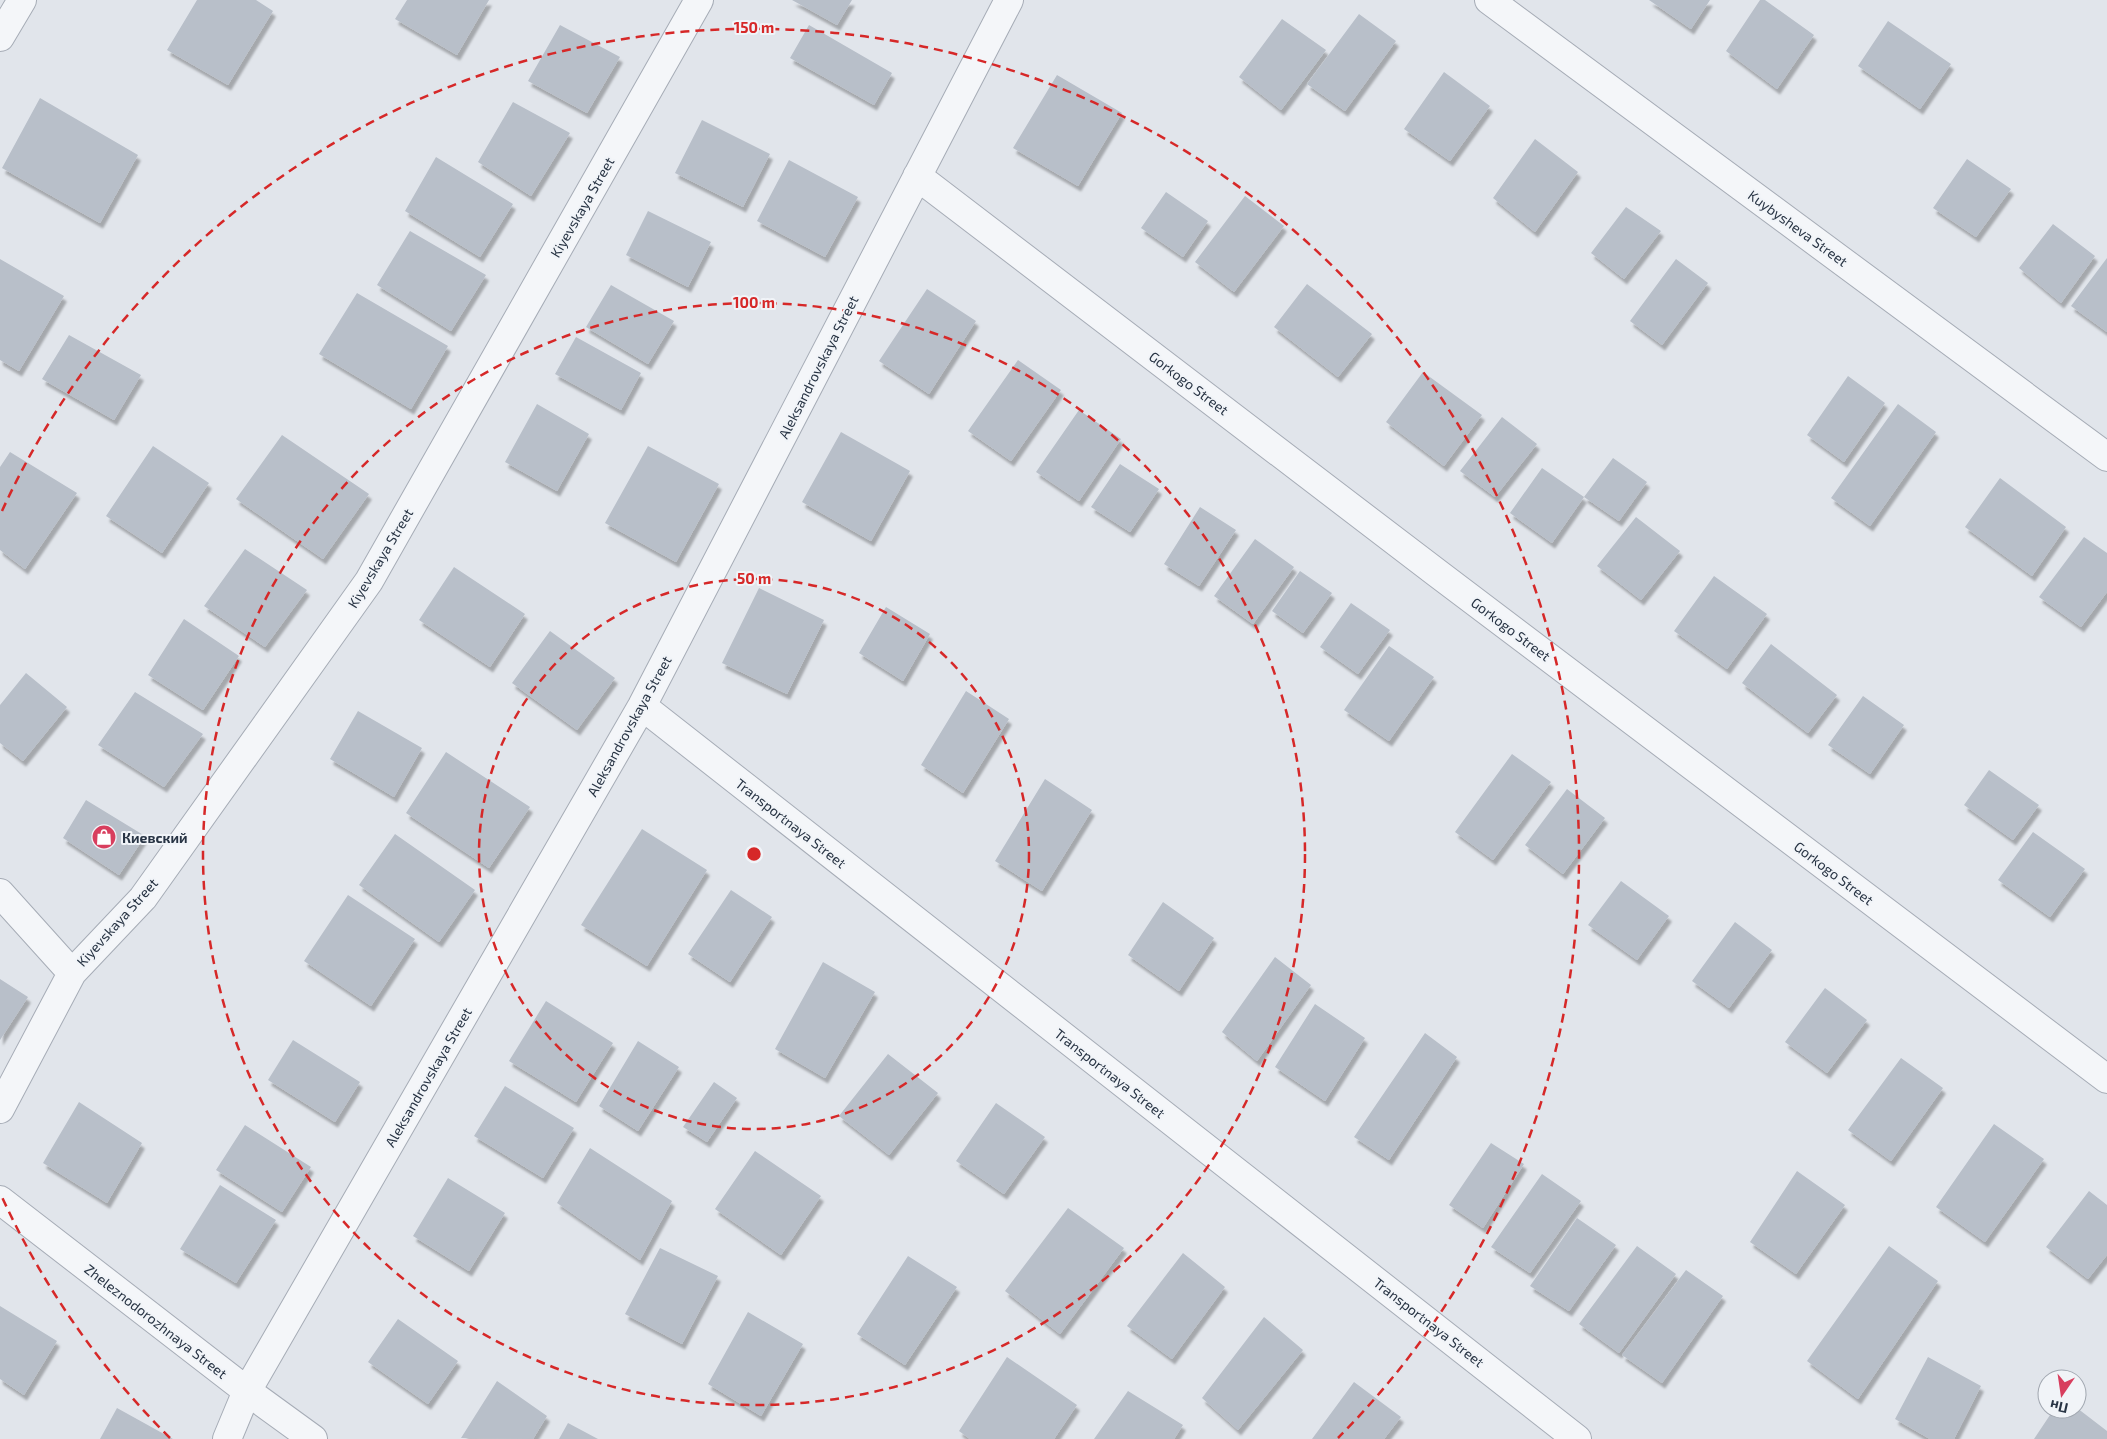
<svg xmlns="http://www.w3.org/2000/svg" width="2107" height="1439" font-family="'Exo 2',sans-serif">
<defs>
<filter id="shadow"><feDropShadow dx="3" dy="5.5" stdDeviation="1" flood-color="#0004"/></filter>
</defs>
<rect width="100%" height="100%" fill="#e1e5eb"/>
<path fill="#b8bfc9" filter="url(#shadow)" d="M197,0H256L273,11L228,85L167,50Z
M407,0H489L457,55L395,19Z
M792,0H852L837,25Z
M1649,0H1710L1691,29Z
M1760,0H1765L1814,35L1777,89L1726,51Z
M1359,14L1396,41L1345,111L1307,84Z
M1282,19L1326,50L1281,110L1239,77Z
M1888,21L1951,64L1920,109L1858,66Z
M560,25L620,57L587,113L528,81Z
M809,25L892,73L874,105L790,58Z
M1444,72L1490,106L1450,161L1404,129Z
M1057,75L1122,113L1078,186L1013,148Z
M40,98L138,155L100,223L2,168Z
M513,102L570,133L531,196L478,162Z
M702,120L770,154L743,207L675,173Z
M1535,139L1578,172L1535,232L1493,198Z
M436,157L513,204L480,257L405,211Z
M1967,159L2011,189L1976,237L1933,208Z
M789,160L858,197L825,257L757,221Z
M1166,192L1208,221L1183,257L1141,228Z
M1245,196L1284,226L1234,292L1195,262Z
M1626,207L1661,231L1624,279L1591,253Z
M648,211L711,242L688,287L626,255Z
M2053,224L2095,256L2061,303L2019,268Z
M410,231L486,275L451,331L377,285Z
M2107,258V332L2071,306Z
M0,259L64,296L19,371L0,360Z
M1676,259L1708,283L1662,345L1630,321Z
M1307,284L1372,334L1338,377L1274,327Z
M611,285L674,321L648,364L586,327Z
M927,289L976,321L929,394L879,361Z
M357,293L448,346L411,409L319,354Z
M69,335L141,375L114,420L42,379Z
M576,337L641,373L621,410L555,374Z
M1018,360L1061,390L1011,461L968,431Z
M1423,372L1482,415L1444,466L1386,422Z
M1848,376L1885,403L1844,462L1807,435Z
M537,404L589,434L557,491L505,462Z
M1898,404L1936,432L1870,526L1831,498Z
M1079,410L1121,439L1079,501L1036,472Z
M1502,417L1537,444L1495,497L1460,471Z
M841,432L910,471L871,541L802,502Z
M282,435L369,494L323,559L236,499Z
M153,446L209,483L162,553L106,516Z
M648,446L719,484L676,562L605,523Z
M10,452L77,493L25,569L0,550V467Z
M1613,458L1647,482L1619,521L1584,497Z
M1120,464L1159,489L1130,532L1091,507Z
M1542,468L1584,497L1552,543L1510,513Z
M2000,478L2066,527L2032,576L1965,527Z
M1200,507L1236,530L1199,586L1164,564Z
M1636,517L1680,551L1641,600L1597,566Z
M2084,537L2107,553V592L2081,627L2039,597Z
M1255,539L1294,567L1253,624L1214,596Z
M245,549L307,590L265,647L204,606Z
M454,567L525,614L490,667L419,620Z
M1300,571L1332,593L1303,633L1272,611Z
M1714,576L1767,614L1727,669L1674,631Z
M759,588L824,620L787,694L722,663Z
M1351,603L1390,630L1358,674L1320,647Z
M886,607L930,634L903,681L859,653Z
M184,619L239,656L203,710L148,675Z
M550,631L615,678L577,730L512,683Z
M1771,644L1837,695L1808,733L1742,683Z
M1389,646L1434,677L1389,741L1344,710Z
M26,673L67,707L23,761L0,743V705Z
M966,691L1009,719L963,793L921,765Z
M135,692L203,734L164,787L98,745Z
M1863,696L1904,725L1870,774L1828,745Z
M358,711L422,748L394,797L330,759Z
M446,752L530,807L489,868L406,813Z
M1512,754L1551,782L1493,860L1455,832Z
M1989,770L2039,805L2013,840L1964,805Z
M1045,779L1092,810L1042,891L995,861Z
M1567,789L1605,818L1563,874L1525,845Z
M86,800L145,836L119,875L63,838Z
M642,829L707,870L647,966L581,925Z
M2033,832L2085,869L2050,917L1998,880Z
M395,834L475,890L439,942L359,885Z
M1621,881L1669,916L1637,960L1588,925Z
M731,890L772,917L730,982L688,954Z
M348,895L415,939L371,1006L304,961Z
M1163,902L1214,938L1179,991L1128,955Z
M1735,922L1772,950L1729,1008L1692,981Z
M1275,957L1311,985L1257,1061L1222,1032Z
M823,962L875,992L825,1078L775,1049Z
M0,979L28,997L0,1040Z
M1825,988L1867,1020L1827,1073L1785,1042Z
M546,1001L613,1043L576,1102L509,1061Z
M1315,1004L1365,1038L1325,1101L1275,1067Z
M1425,1033L1457,1057L1389,1160L1354,1137Z
M293,1040L360,1082L335,1122L268,1080Z
M638,1041L679,1067L638,1131L599,1106Z
M888,1054L938,1093L889,1155L839,1116Z
M1901,1058L1943,1088L1891,1161L1848,1130Z
M714,1082L737,1098L707,1142L683,1127Z
M505,1086L574,1128L543,1178L474,1136Z
M79,1102L142,1143L107,1203L43,1163Z
M996,1103L1045,1137L1004,1194L956,1161Z
M1994,1124L2044,1159L1985,1242L1936,1207Z
M245,1125L311,1167L282,1212L216,1170Z
M1491,1143L1524,1164L1483,1228L1449,1205Z
M590,1148L672,1201L640,1260L557,1203Z
M755,1151L821,1196L781,1255L715,1209Z
M1797,1171L1845,1205L1796,1274L1750,1242Z
M1542,1174L1581,1201L1530,1273L1491,1247Z
M448,1178L505,1213L469,1271L413,1236Z
M220,1185L276,1220L236,1283L180,1249Z
M2089,1191L2107,1205V1255L2088,1279L2046,1247Z
M1068,1208L1124,1248L1060,1334L1005,1291Z
M1577,1218L1616,1245L1569,1311L1530,1286Z
M1637,1246L1676,1274L1619,1353L1579,1324Z
M1889,1246L1938,1281L1858,1399L1807,1361Z
M660,1248L718,1276L682,1344L625,1314Z
M1183,1253L1225,1287L1172,1359L1127,1326Z
M908,1256L957,1287L905,1365L857,1334Z
M1686,1270L1723,1296L1662,1383L1622,1355Z
M0,1306L57,1341L24,1395L0,1379Z
M748,1312L803,1344L761,1416L708,1384Z
M1264,1317L1303,1350L1238,1430L1202,1398Z
M398,1319L458,1361L428,1404L368,1362Z
M1007,1357L1077,1405L1054,1439H970L959,1431Z
M1928,1357L1981,1386L1954,1439H1930L1895,1419Z
M497,1381L547,1416L533,1439L461,1438Z
M1354,1382L1401,1417L1384,1439H1312Z
M1128,1391L1183,1425L1174,1439H1094Z
M117,1408L173,1439H100Z
M2077,1408L2107,1431V1439H2034L2054,1409Z
M568,1423L598,1439H559Z"/>
<g fill="none" stroke-linecap="round" stroke-linejoin="round">
<defs>
<path id="minor" d="M1489,0L2107,457
M0,37L22,0
M917,176L1437,573L2107,1079
M642,706L1577,1439
M0,893L72,973
M0,1109L72,973L143,898L369,581L699,0
M0,1200L247,1391L313,1439
M227,1439L247,1391L642,706L1009,0"/>
</defs>
<use href="#minor" stroke="#a6acb6" stroke-width="30"/>
<use href="#minor" stroke="#f4f6f9" stroke-width="28"/>
</g>
<g fill="none" stroke="#d62828" stroke-width="2.5" stroke-dasharray="9 6">
<circle cx="754" cy="854" r="275"/>
<circle cx="754" cy="854" r="551"/>
<path d="M170 1438A826 826 0 0 1 2 1197M2 511A826 826 0 1 1 1338 1438"/>
</g>
<defs>
<symbol id="shop-disc" viewBox="-11 -11 22 22"><circle r="9.5" fill="#d83e5e" stroke="#f1f4f8"/><path d="M-5-2.5h2.3a2.7 3.5 0 0 1 5.4 0H5L5.5 6h-11ZM-1.5-2.5h3a1.5 2.3 0 0 0-3 0Z" fill="#fff"/></symbol>
</defs>
<g fill-rule="evenodd">
<use href="#shop-disc" x="90" y="823" width="28" height="28"/>
</g>
<g text-anchor="middle" dominant-baseline="central" stroke-width="4" stroke-linejoin="round" paint-order="stroke">
<g font-size="14" fill="#283444" stroke="#f1f4f8">
<text transform="translate(582 207) rotate(-60)">Kiyevskaya Street</text>
<text transform="translate(1798 228) rotate(36)">Kuybysheva Street</text>
<text transform="translate(818 367) rotate(-63)">Aleksandrovskaya Street</text>
<text transform="translate(1189 383) rotate(37)">Gorkogo Street</text>
<text transform="translate(380 558) rotate(-59)">Kiyevskaya Street</text>
<text transform="translate(1511 629) rotate(37)">Gorkogo Street</text>
<text transform="translate(629 726) rotate(-61)">Aleksandrovskaya Street</text>
<text transform="translate(791 823) rotate(38)">Transportnaya Street</text>
<text transform="translate(1834 873) rotate(37)">Gorkogo Street</text>
<text transform="translate(117 922) rotate(-48)">Kiyevskaya Street</text>
<text transform="translate(1110 1073) rotate(38)">Transportnaya Street</text>
<text transform="translate(428 1077) rotate(-60)">Aleksandrovskaya Street</text>
<text transform="translate(156 1321) rotate(38)">Zheleznodorozhnaya Street</text>
<text transform="translate(1429 1322) rotate(38)">Transportnaya Street</text>
</g>
<g font-size="14" font-weight="bold" fill="#283444" stroke="#f1f4f8" text-anchor="start">
<text x="122" y="837">Киевский</text>
</g>
</g>
<circle cx="754" cy="854" r="8" fill="#d62828" stroke="#f1f4f8" stroke-width="2.5"/>
<g font-size="15" text-anchor="middle" font-weight="bold" fill="#d62828" stroke="#f1f4f8" stroke-width="4" stroke-linejoin="round" paint-order="stroke">
<text x="754" y="33">150 m</text>
<text x="754" y="308">100 m</text>
<text x="754" y="584">50 m</text>
</g>
<g transform="translate(2062 1394) rotate(193)"><circle r="24" fill="#f1f4f8" stroke="#a1a7b0"/>
<path d="M0-4L9 19L0 12L-9 19Z" fill="#d83e5e"/>
<text y="-8" font-size="14" font-weight="bold" text-anchor="middle" fill="#283444">Пн</text>
</g>
</svg>
